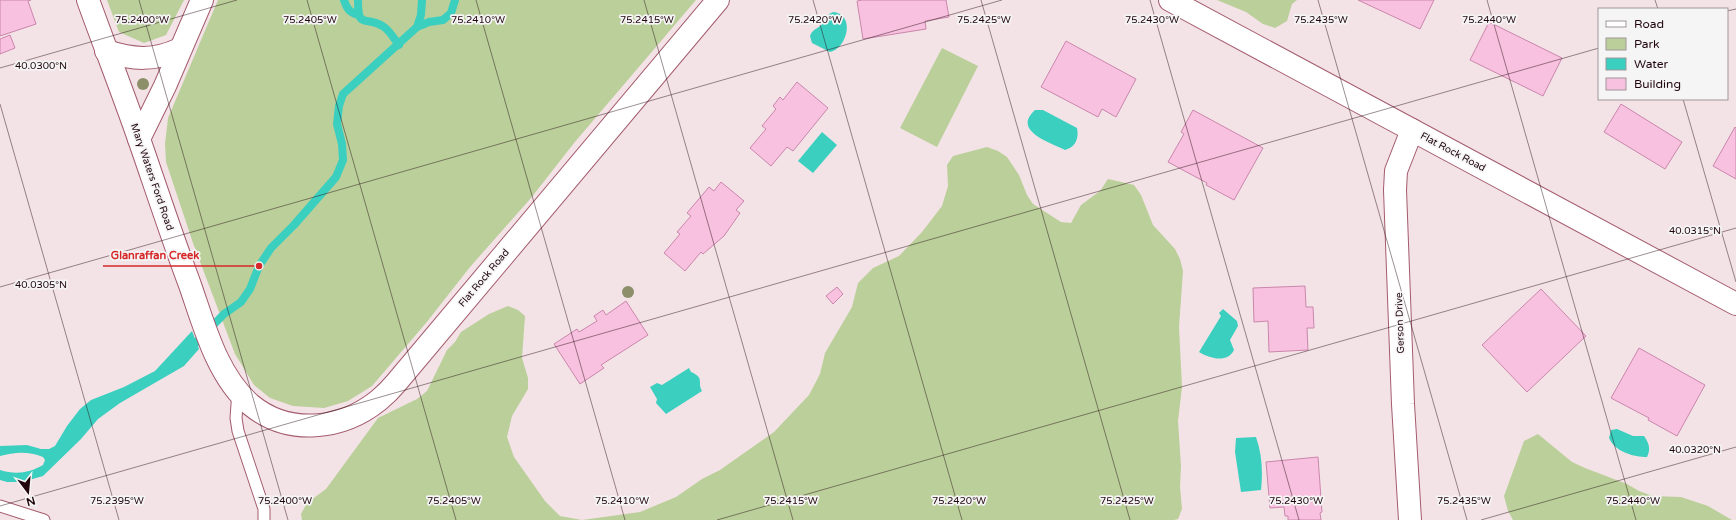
<svg xmlns="http://www.w3.org/2000/svg" width="1736" height="520" font-family="'Varela Round',sans-serif">
<rect width="100%" height="100%" fill="#f4e3e6"/>
<path fill="#bacf99" d="M107,0H184L166,35L144,43L119,32Z
M218,0H696L574,143L531,198L470,267L426,323L372,386L348,401L324,408L293,406L270,398L254,385L235,354L193,243L166,162L165,144L168,118Z
M1217,0H1297L1292,4L1287,21L1275,28L1263,24L1246,12Z
M942,48L978,66L937,147L900,128Z
M987,147L998,151L1007,157L1019,175L1027,195L1033,204L1061,222L1071,223L1081,205L1100,191L1108,179L1134,185L1141,195L1153,225L1175,249L1180,259L1183,271L1179,327L1182,387L1178,421L1181,466L1180,487L1182,509L1178,519L1174,520H302L301,514L307,503L326,489L378,418L417,399L427,391L447,350L455,342L461,332L489,314L508,306L518,310L525,316L522,358L528,378V389L512,416L507,437L514,457L545,501L560,516L582,520L640,512L676,497L702,479L720,470L774,432L809,395L820,374L825,353L852,307L858,283L873,268L899,256L922,232L942,206L948,186L947,165L953,156Z
M1538,434L1572,462L1585,468L1627,484L1639,491L1653,496L1681,497L1708,506L1732,520H1513L1508,511L1504,496L1524,441Z"/>
<path fill="#3bcfc0" d="M833,12C856,14 847,49 830,52L812,43L810,36C812,29 818,29 822,24C826,19 826,15 833,12Z
M1035,110H1043L1077,128C1079,138 1076,147 1065,150C1049,142 1012,131 1035,110Z
M822,132L837,145L813,173L798,161Z
M1223,309L1237,321L1238,326L1230,340L1234,350C1227,364 1209,358 1199,352L1221,316L1219,313Z
M192,331L199,349L184,366L120,403L98,419L81,439L43,476L22,482H7L0,480V470C16,475 29,473 43,465L45,460L43,457C28,451 15,452 0,456V446L27,445L41,449H49L55,446L67,426L80,409L91,400L124,387L155,371Z
M689,368L691,372C705,378 697,382 702,391L666,414L656,403L657,399L650,387L657,383L662,385Z
M1617,429L1633,436H1644C1649,443 1651,449 1647,457C1634,457 1615,452 1609,438L1611,430Z
M1256,437C1262,454 1263,472 1261,490L1241,492L1235,452L1236,438Z"/>
<g fill="none" stroke-linecap="round" stroke-linejoin="round">
<path stroke="#3bcfc0" stroke-width="8" d="M344,0C347,9 349,12 358,15
M358,0C358,32 366,14 384,27C390,31 394,39 399,45
M417,27L421,15L422,0
M189,350L224,314L241,302L250,289L259,266L271,248L294,225L336,177L343,160L342,144L337,124L339,106L343,94L417,27L429,22L443,20L451,13L455,0"/>
</g>
<path fill="#f8c1df" stroke="#ca86ac" d="M0,0H31L28,1L36,24L0,36Z
M862,0H946L949,17L925,21L926,29L863,39L857,1Z
M1358,0H1434L1420,29Z
M1489,22L1562,58L1543,96L1470,60Z
M10,35L15,48L0,54V39Z
M1066,41L1136,79L1116,117L1102,109L1098,117L1041,87Z
M797,82L828,108L793,151L787,147L771,166L750,148L766,129L762,126L776,109L773,106L780,97L783,100Z
M1621,104L1682,142L1665,169L1604,132Z
M1193,110L1263,148L1234,200L1206,185L1207,183L1168,162L1184,134L1181,132Z
M1735,127L1736,128V179L1713,166Z
M721,182L744,201L736,210L740,213L724,236L703,254L701,252L685,271L664,253L680,234L677,232L691,216L687,213L709,187L714,191Z
M1305,286L1306,307H1313L1314,328H1307L1308,350L1269,352L1268,321L1254,322L1253,288Z
M837,287L843,294L833,304L826,296Z
M1541,289L1586,336L1527,392L1482,345Z
M626,301L648,335L601,365L604,368L580,384L554,344L577,329L579,332L597,321L594,316L603,310L606,315Z
M1639,348L1705,385L1677,436L1648,420L1649,418L1611,398Z
M1318,457L1322,512L1320,513L1321,520H1288V516H1285L1284,507L1270,508L1266,462Z"/>
<g fill="none" stroke-linecap="round" stroke-linejoin="round">
<defs>
<path id="service" d="M238,391L236,418L238,431L264,509V520
M0,506L44,520"/>
<path id="minor" d="M106,51C133,60 155,61 180,49
M139,139L165,86L202,0
M1410,520L1403,404L1395,190L1396,171L1412,130"/>
<path id="tertiary" d="M88,0C105,47 123,93 139,139C156,188 172,237 190,285C204,325 217,376 251,405C289,436 342,430 379,400C385,395 391,389 396,383L718,0
M1170,0L1736,304"/>
</defs>
<use href="#service" stroke="#a35b6d" stroke-width="13"/>
<use href="#minor" stroke="#a35b6d" stroke-width="24"/>
<use href="#tertiary" stroke="#a35b6d" stroke-width="24"/>
<use href="#service" stroke="#fff" stroke-width="11"/>
<use href="#minor" stroke="#fff" stroke-width="22"/>
<use href="#tertiary" stroke="#fff" stroke-width="22"/>
</g>
<g fill="#8d8f6b">
<circle cx="143" cy="84" r="6"/>
<circle cx="628" cy="292" r="6"/>
</g>
<path fill="none" stroke="#21060e" stroke-width="1" stroke-opacity="0.45" d="M139,0L288,520M307,0L456,520M476,0L625,520M644,0L793,520M813,0L962,520M981,0L1130,520M1150,0L1299,520M1318,0L1467,520M1487,0L1636,520M1655,0L1658,9M1727,11L1736,9M0,68L237,0M1683,99L1736,282M0,104L119,520M0,287L1002,0M0,506L1599,48M717,520L1736,228M1481,520L1736,447"/>
<g text-anchor="middle" dominant-baseline="central" stroke-width="3.5" stroke-linejoin="round" paint-order="stroke">
<g font-size="10" fill="#21060e" stroke="#f5f5f5">
<text transform="translate(1453 152) rotate(28)">Flat Rock Road</text>
<text transform="translate(152 177) rotate(71)">Mary Waters Ford Road</text>
<text transform="translate(484 278) rotate(-50)">Flat Rock Road</text>
<text transform="translate(1400 323) rotate(-92)">Gerson Drive</text>
</g>
</g>
<g font-size="10" text-anchor="middle" fill="#21060e" stroke="#f5f5f5" stroke-width="3.5" stroke-linejoin="round" paint-order="stroke">
<text x="142" y="23">75.2400°W</text>
<text x="310" y="23">75.2405°W</text>
<text x="478" y="23">75.2410°W</text>
<text x="647" y="23">75.2415°W</text>
<text x="815" y="23">75.2420°W</text>
<text x="984" y="23">75.2425°W</text>
<text x="1152" y="23">75.2430°W</text>
<text x="1321" y="23">75.2435°W</text>
<text x="1489" y="23">75.2440°W</text>
<text x="41" y="69">40.0300°N</text>
<text x="1695" y="234">40.0315°N</text>
<text x="41" y="288">40.0305°N</text>
<text x="1695" y="453">40.0320°N</text>
<text x="117" y="504">75.2395°W</text>
<text x="285" y="504">75.2400°W</text>
<text x="1127" y="504">75.2425°W</text>
<text x="454" y="504">75.2405°W</text>
<text x="622" y="504">75.2410°W</text>
<text x="791" y="504">75.2415°W</text>
<text x="959" y="504">75.2420°W</text>
<text x="1296" y="504">75.2430°W</text>
<text x="1464" y="504">75.2435°W</text>
<text x="1633" y="504">75.2440°W</text>
</g>
<path fill="none" stroke="#d62828" stroke-width="1.5" d="M259 266L207 266H103"/>
<circle fill="#d62828" stroke="#f5f5f5" stroke-width="1.5" cx="259" cy="266" r="4"/>
<g font-size="11" text-anchor="middle" font-weight="bold" fill="#d62828" stroke="#f5f5f5" stroke-width="3.5" stroke-linejoin="round" paint-order="stroke">
<text x="155" y="259">Glanraffan Creek</text>
</g>
<rect x="1598" y="8" width="130" height="92" fill="#f5f5f5" stroke="#a09599"/>
<rect x="1606" y="21" width="20" height="6" fill="#ffffff" stroke="#a09599"/>
<text x="1634" y="28" font-size="12" fill="#21060e">Road</text>
<rect x="1606" y="38" width="20" height="12" fill="#bacf99" stroke="#a09599"/>
<text x="1634" y="48" font-size="12" fill="#21060e">Park</text>
<rect x="1606" y="58" width="20" height="12" fill="#3bcfc0" stroke="#a09599"/>
<text x="1634" y="68" font-size="12" fill="#21060e">Water</text>
<rect x="1606" y="78" width="20" height="12" fill="#f8c1df" stroke="#a09599"/>
<text x="1634" y="88" font-size="12" fill="#21060e">Building</text>
<g transform="translate(28 492) rotate(164)" stroke="#f5f5f5" stroke-width="3" paint-order="stroke">
<path d="M0-3L7 15L0 10L-7 15Z" fill="#21060e"/>
<text y="-6" font-size="11" font-weight="bold" text-anchor="middle" fill="#21060e">N</text>
</g>
</svg>
